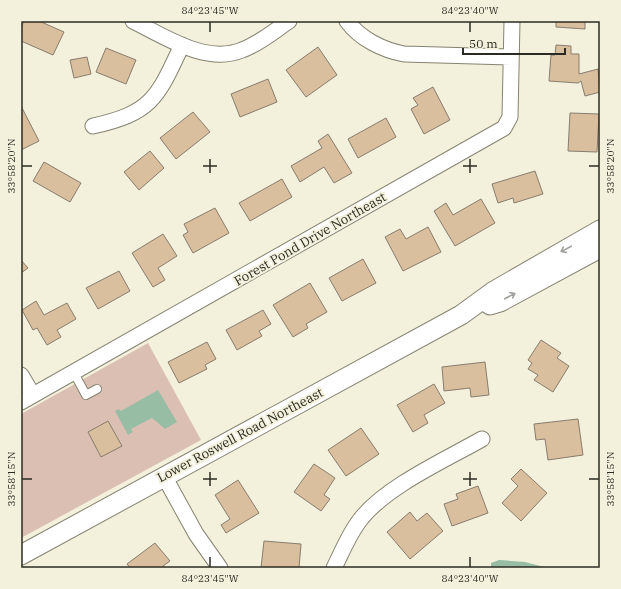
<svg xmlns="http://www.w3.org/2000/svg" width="621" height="589" font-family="'IBM Plex Serif',serif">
<rect width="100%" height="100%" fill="#f3f0dc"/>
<path fill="#dcbfb3" d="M148,343L201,440L21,538V414Z"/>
<path fill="#97bda4" d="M158,390L177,422L165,429L152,418L131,429L133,432L128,435L115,411L119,409L121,411Z
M499,560L525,562L548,568H491V563Z"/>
<path fill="#d9bf9e" stroke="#887c6d" d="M24,21H39L64,32L53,55L21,41V28Z
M556,21H585V29L556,27Z
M556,45L571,46V54H579V74L598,69L600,92L585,96L581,81L578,83L549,81L551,55H555Z
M318,47L337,75L306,97L286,70Z
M106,48L136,60L126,84L96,72Z
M87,57L91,74L74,78L70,60Z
M268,79L277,102L240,117L231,94Z
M433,87L450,120L424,134L411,109L418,105L413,98Z
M21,106L39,141L21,150Z
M193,112L210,132L176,159L160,138Z
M570,113L599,114L597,152L568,151Z
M386,118L396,137L358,158L348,139Z
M328,134L352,173L334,183L324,167L300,182L291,166L322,148L318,141Z
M150,151L164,168L139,190L124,172Z
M44,162L81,183L70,202L33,181Z
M535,171L543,194L514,203L513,198L498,203L492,184Z
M282,179L292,197L250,221L239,203Z
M481,199L495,223L455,246L434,211L446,203L453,215Z
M215,208L229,233L193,253L183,235L188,232L184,224Z
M428,227L441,252L403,271L385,237L400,229L406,239Z
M163,234L177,256L158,268L165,280L153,287L132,253Z
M363,259L376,283L342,301L329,278Z
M21,260L28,268L21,273Z
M119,271L130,291L98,309L86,288Z
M310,283L327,312L306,324L308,328L293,337L273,305Z
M36,301L44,315L67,303L76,319L57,330L61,337L47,345L37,328L33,330L22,310Z
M263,310L271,324L259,331L262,336L237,350L226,330Z
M541,340L561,353L557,358L569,366L553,392L534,380L538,375L528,369L532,363L528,360Z
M207,342L216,359L205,365L207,369L179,383L168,362Z
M485,362L489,395L471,397L470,388L444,391L442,367Z
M434,384L445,403L424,415L428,423L413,432L397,405Z
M578,419L583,455L548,460L545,439L536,440L534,424Z
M108,421L122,446L101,457L88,432Z
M361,428L379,454L346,476L328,450Z
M314,464L335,478L324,495L330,499L321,511L294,492Z
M521,469L547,493L521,521L502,503L518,486L511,479Z
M238,480L259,513L226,533L221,525L230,519L215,495Z
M478,486L488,513L452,526L444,504L458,499L456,494Z
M410,512L417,521L427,513L443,531L410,559L387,532Z
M264,541L301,544L299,568H261Z
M155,543L170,561L163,566L165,568H130L127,564Z"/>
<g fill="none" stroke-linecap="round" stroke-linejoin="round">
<defs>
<path id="service" d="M74,373L86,395L97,389"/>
<path id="minor" d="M133,21C164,36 206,65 242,50C259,44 274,31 289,21
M347,21C360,39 383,50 404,54L510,57
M93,126C153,113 158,96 182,45
M21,375L33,395
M21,402L504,128L510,117L512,21
M164,476L196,534L220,568
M334,568C342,552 349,534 360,520C385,487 445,460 482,439"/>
<path id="tertiary" d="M490,305L500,302L600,248
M21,555L461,315L494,291L600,230"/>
</defs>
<use href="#service" stroke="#858371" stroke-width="10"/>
<use href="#minor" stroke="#858371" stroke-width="17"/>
<use href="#tertiary" stroke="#858371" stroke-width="21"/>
<use href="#service" stroke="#fff" stroke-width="8"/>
<use href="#minor" stroke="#fff" stroke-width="15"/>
<use href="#tertiary" stroke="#fff" stroke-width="19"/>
</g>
<defs><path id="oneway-shaft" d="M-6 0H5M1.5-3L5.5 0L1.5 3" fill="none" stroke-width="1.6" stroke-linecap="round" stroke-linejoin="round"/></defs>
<g stroke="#a0a09c">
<use href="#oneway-shaft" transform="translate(566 249) rotate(152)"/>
<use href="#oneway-shaft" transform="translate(510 296) rotate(-28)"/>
</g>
<path fill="none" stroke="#2c2b23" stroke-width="1.5" d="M210,22V32M470,22V32M210,159V173M470,159V173M22,166H32M203,166H217M463,166H477M589,166H599M210,472V486M470,472V486M22,479H32M203,479H217M463,479H477M589,479H599M210,557V567M470,557V567"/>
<g text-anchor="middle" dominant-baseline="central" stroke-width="4" stroke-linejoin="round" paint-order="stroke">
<g font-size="13" fill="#2c2b23" stroke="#f3f0dc">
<text transform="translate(310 239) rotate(-30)">Forest Pond Drive Northeast</text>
<text transform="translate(240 435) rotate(-28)">Lower Roswell Road Northeast</text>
</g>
</g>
<rect width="621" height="589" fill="none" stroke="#f3f0dc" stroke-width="44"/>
<path d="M463 48v6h102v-6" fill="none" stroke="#2c2b23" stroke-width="2"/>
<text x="469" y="48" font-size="12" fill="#2c2b23" stroke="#f3f0dc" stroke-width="3" paint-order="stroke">50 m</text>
<rect x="22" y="22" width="577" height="545" fill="none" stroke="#2c2b23" stroke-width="1.5"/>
<g font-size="10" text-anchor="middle" fill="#2c2b23">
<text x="210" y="14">84°23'45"W</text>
<text x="470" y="14">84°23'40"W</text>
<text transform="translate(11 166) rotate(-90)" y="4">33°58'20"N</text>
<text transform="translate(610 166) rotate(-90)" y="4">33°58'20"N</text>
<text transform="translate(11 479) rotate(-90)" y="4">33°58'15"N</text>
<text transform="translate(610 479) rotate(-90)" y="4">33°58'15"N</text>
<text x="210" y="582">84°23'45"W</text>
<text x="470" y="582">84°23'40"W</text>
</g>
</svg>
